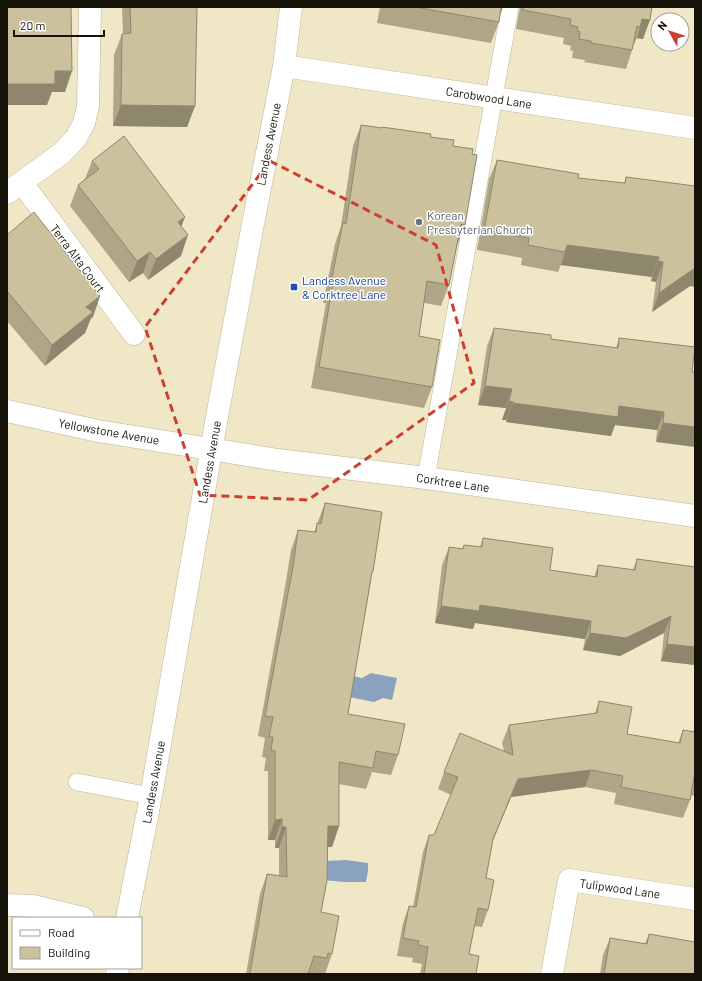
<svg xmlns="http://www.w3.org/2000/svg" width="702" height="981" font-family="Barlow,sans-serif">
<rect width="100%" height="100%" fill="#f0e7c7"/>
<path fill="#8ba2bf" d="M371,673L397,678L392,700L383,698L374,702L349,697L353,676L362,678Z
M346,860L368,863V871L366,882H345L322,880L324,861Z"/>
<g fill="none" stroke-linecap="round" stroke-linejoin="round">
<defs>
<path id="lane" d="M426,478L510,7
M77,782L151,796"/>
<path id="street" d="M284,66L695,128
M22,183L134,334
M7,193L62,153L76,138L84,123L88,106L90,7
M7,411L98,431L278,460L426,478L695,516
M7,905L33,906L83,918
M552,974L569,880L695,899"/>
<path id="secondary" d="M127,918L151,796L218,411L252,229L284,66L291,7
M117,974L118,968"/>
</defs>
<use href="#lane" stroke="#bbb395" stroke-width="18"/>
<use href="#street" stroke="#bbb395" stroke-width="23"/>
<use href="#secondary" stroke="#bbb395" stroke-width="23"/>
<use href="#lane" stroke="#fff" stroke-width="17"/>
<use href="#street" stroke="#fff" stroke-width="22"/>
<use href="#secondary" stroke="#fff" stroke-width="22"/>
</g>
<path fill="#afa687" d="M122,7H197L195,106L187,127L113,126L114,55L122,34H123Z
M380,7H503L500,16L499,22L491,43L377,23Z
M520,7H652L643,39L637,38L633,46L632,50L626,69L584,62L585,60L572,58L573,51L570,50L571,46L563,44L564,38L516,29Z
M361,125L430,137L453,146L465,225L457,246H456L449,285L441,306L424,303L419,336L432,387L424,408L311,388L326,303H323L335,244L341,226L353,146Z
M497,160L578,178L624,183L626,177L690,286L652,312L656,282L651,281L652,277L561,265L558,272L521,265L522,258L477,250L489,179Z
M92,161L182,227L181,256L148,280L143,273L129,282L70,206L78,185L85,179Z
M7,235L93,317L91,318L85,333L45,366L7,321Z
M494,328L551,339L616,348L619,338L695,347L656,442L657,430L615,425L611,436L506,422V420H502L506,408L478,405L487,346Z
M325,503L371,580L348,714L398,755L391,775L372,772L366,789L339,784V826L332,847H328L321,912L332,954L325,974L322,973V974H246L260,894L267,874L279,876V848H275V840H268V771H264L266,758L262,757L265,738L258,736L285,587L291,550L298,530L314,532Z
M483,538L550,570L594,577L598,565L633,570L637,559L695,567V665L661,661L664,633L620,656L583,650L585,639L475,623L473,629L435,623L442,565L449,547L463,549L464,545L480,547Z
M599,701L627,734L678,743L683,730L695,732V796L691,795L690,800L683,818L614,804L616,793L585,787L511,797L492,843L486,878L488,910L482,927L474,926L469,954L476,974H420L422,964L412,962L413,958L397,956L403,923L409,906L413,907L423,852L429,835H434L451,795L438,789L444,772L504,751L502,743L509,725L595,713Z
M649,934L695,974H600L603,955L610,938L645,944Z"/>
<path fill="#8e876e" d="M642,19L650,20L643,39L637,38L640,27Z
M55,71H72L65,92H52L47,105H7V84Z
M121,105L195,106L187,127L113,126Z
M185,217L177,238L178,222Z
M188,235L181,256L148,280L156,259Z
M567,245L659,257L652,277L561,265L565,252Z
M150,252L143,273L129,282L137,261Z
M658,261L663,262L656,282L651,281Z
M695,268V287L690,286L652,312L659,293Z
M100,296L93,317L91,318L85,333L45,366L52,345L86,307Z
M485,386L512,389L506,408L478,405Z
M509,401L513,402L506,420H502Z
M513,403L619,406L664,412L657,430L615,425L611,436L506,422Z
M663,423L695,427V447L656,442Z
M480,605L591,621L585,639L475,623L473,629L435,623L441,606Z
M671,616L664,633L620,656L583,650L590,633Z
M667,644L695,647V665L661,661Z
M591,770L585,787L511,797L486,857L493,839L518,779Z
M282,819L275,840H268L275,820Z
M328,826H339L332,847H321Z
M282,827H286L279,848H275Z"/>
<path fill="#cbc19d" stroke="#8e876e" d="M7,7H71L72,71H55V84H7Z
M130,7H197L195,106L121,105L122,34L131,33Z
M415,7H501L499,22Z
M524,7H652L650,20L642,19L640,27L637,26L632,50L591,43V41L579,39L580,32L577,31L578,27L570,25L571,19L523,10Z
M361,125L382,128V127L431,134L430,137L454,140L453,146L473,149L472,154L477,155L465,225L461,224L449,285L427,281L419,336L440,340L432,387L319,367L333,282H331L343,223L346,224Z
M124,136L185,217L178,222L188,235L156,259L150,252L137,261L78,185L99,169L92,161Z
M497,160L579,174L578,178L625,183L626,177L695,186V268L659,293L663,262L658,261L659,257L567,245L565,252L528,245L529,238L484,230Z
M34,212L100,296L86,307L93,312L52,345L7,291V235Z
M494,328L551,335V339L618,348L619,338L695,347L692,372H695V427L663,423L664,412L619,406L618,417L513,403V402L509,401L512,389L485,386Z
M325,503L382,512L373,572H372L348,714L405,724L398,755L376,751L373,768L339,762V826H328L327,880L321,912L339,916L332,954L328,953L327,958L314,956L308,974H250L267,874L287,877L286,827H282V819L275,820V751L271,750L273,737H269L273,717L265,716L293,567L298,530L316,532L317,523L321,524Z
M483,538L553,548L550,570L597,577L598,565L635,570L637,559L695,567V647L667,644L671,616L626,638L590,633L591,621L480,605L479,611L441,606L449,547L463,549L464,545L482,547Z
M599,701L632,707L627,734L680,743L683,730L695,732V777H694L690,800L621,787L623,776L591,770L518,779L493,839L486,878L494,880L488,910L478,908L469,954L479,956L476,974H424L428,947L418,945L419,941L403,938L409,906L416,907L429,835H434L458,777L444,772L460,733L513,755L509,725L597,713Z
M649,934L695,942V974H604L610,938L647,944Z"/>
<path fill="none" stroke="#cd4031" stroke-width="3" stroke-dasharray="8 5" stroke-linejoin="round" d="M270,161L436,245L474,383L308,500L200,495L145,327Z"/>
<circle fill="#6b7280" stroke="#fff" stroke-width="1.5" cx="419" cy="222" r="4"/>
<rect fill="#1a4fb4" stroke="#fff" stroke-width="1.5" x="290" y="283" width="8" height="8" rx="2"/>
<g text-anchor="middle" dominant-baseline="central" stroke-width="3" stroke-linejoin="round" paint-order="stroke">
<g font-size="12" fill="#151207" stroke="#fff">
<text transform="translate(489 97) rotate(9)">Carobwood Lane</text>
<text transform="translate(268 144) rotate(-79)">Landess Avenue</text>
<text transform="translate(78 258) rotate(53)">Terra Alta Court</text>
<text transform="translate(109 431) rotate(10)">Yellowstone Avenue</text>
<text transform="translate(209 462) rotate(-80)">Landess Avenue</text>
<text transform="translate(453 482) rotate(8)">Corktree Lane</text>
<text transform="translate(153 782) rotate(-80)">Landess Avenue</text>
<text transform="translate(620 888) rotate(8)">Tulipwood Lane</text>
</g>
<g font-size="12" fill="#5b616d" stroke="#fff" text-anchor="start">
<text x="427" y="215">Korean<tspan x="427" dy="14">Presbyterian Church</tspan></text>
</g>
<g font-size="12" fill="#164399" stroke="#fff" text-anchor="start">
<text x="302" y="280">Landess Avenue<tspan x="302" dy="14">&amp; Corktree Lane</tspan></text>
</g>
</g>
<rect width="702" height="981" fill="none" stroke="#151207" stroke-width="16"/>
<rect x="12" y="917" width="130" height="52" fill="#ffffff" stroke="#a1a09c"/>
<rect x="20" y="930" width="20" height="6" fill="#ffffff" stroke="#a1a09c"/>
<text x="48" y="937" font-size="12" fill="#151207">Road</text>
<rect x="20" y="947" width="20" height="12" fill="#cbc19d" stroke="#a1a09c"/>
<text x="48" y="957" font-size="12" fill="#151207">Building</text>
<g transform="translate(670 32) rotate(309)"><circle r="19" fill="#ffffff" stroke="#a1a09c"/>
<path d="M0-3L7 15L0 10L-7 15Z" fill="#cd4031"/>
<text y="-6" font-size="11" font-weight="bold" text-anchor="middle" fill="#151207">N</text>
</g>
<path d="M14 30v6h90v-6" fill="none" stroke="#151207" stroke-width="2"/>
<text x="20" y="30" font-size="12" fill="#151207" stroke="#ffffff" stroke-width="3" paint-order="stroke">20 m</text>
</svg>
